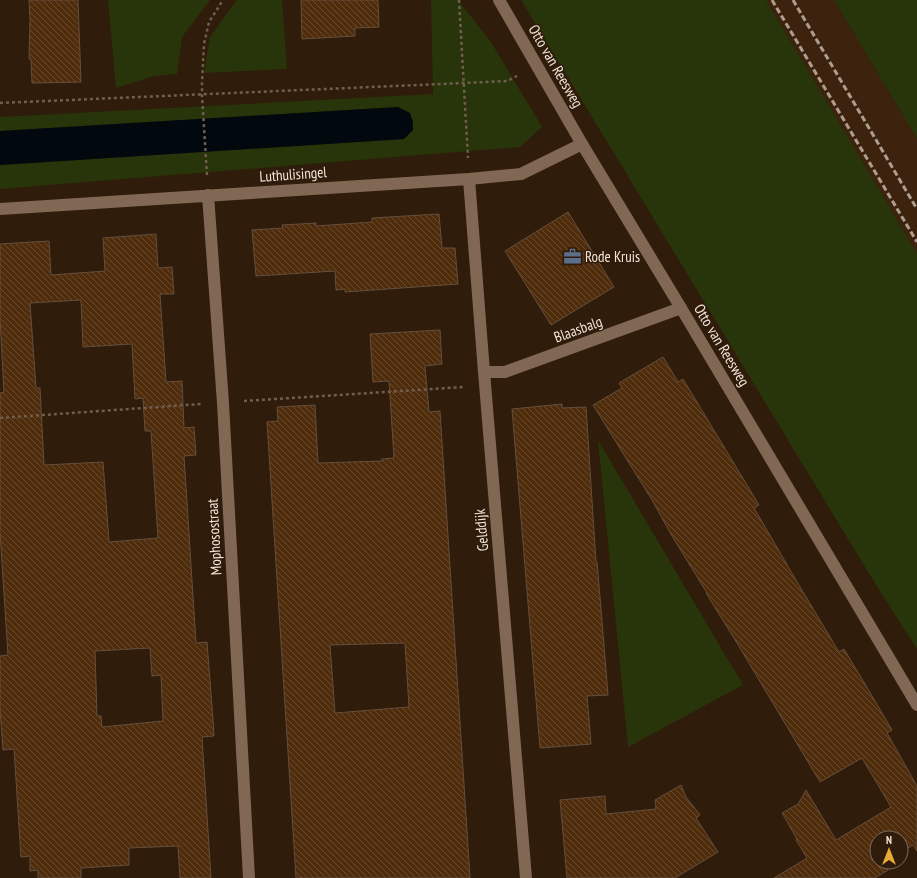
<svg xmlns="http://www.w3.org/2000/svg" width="917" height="878" font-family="'PT Sans Narrow',sans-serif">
<defs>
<pattern id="building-back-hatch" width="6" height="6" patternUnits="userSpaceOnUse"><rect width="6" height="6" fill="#4f2d0c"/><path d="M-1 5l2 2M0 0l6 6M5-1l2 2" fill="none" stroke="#694b2f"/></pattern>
</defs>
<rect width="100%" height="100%" fill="#2f1c0a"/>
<path fill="#3d230d" d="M766,0H834L917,139V253Z"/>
<path fill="#28340a" d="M108,0H210L182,37L177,74L154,76L116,88Z
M237,0H282L287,69L204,73L210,37Z
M431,0H458L491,42L542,127L520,147L0,189V165L404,139L413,130V122L410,113L398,107L0,131V117L433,94Z
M521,0H766L917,253V648H916L865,567Z
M834,0H917V139Z
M598,440L743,685L628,747Z"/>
<path fill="#01090e" d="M398,107L410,113L413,122V130L404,139L0,165V131Z"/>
<path fill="url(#building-back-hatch)" stroke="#654e3c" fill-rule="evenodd" d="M29,0H78L81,82L32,83L31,59H29L30,20Z
M301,0H378L379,27L355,28V36L302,39Z
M568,212L614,287L551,325L505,251Z
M439,214L442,248H455L458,284L345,292V289L336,290L335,271L256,276L252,230L283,228L282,225L316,223V226L372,222V218Z
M156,234L158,268L172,267L174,294H160L166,382L182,381L184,428L194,427L196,455L184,456L196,643L207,642L213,720L214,736L202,737L211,878H180L178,846L129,848V865L81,868V878H38V870L30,871V856L21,857L14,749L3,750L0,710V656L8,655L0,532V393L4,392L0,318V244L49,241L51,275L105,271L103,238ZM81,300L83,347L132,344L135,399L143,398L145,431H151L158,538L109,542L103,462L44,465L40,388H36L30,303ZM150,648L152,676L161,675L163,721L102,727L101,716H97L95,651Z
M440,330L442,364L425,366L429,412L440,411L470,878H296L267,422L278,421L277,407L315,405L318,463L382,461V459L394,458L389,381L373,382L370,334ZM405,643L409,707L335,713L330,645Z
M663,357L678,382L683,379L759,505L754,508L803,592L839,652L844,649L868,689L892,730L887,733L917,786V851L913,845L901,852V838H877V862H884H883L888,870L875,878H774L807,858L796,840L797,839L782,813L798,804L806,790L836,840L891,807L862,758L820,782L737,643L706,593H707L672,536L652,500L593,405L622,388L619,383Z
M562,404V408L586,407L596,562H597L601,609L608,695L587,696L591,744L540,748L512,409Z
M681,785L686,797L700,815L696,818L718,852L675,878H567L560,800L605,796L606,814L656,809L655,800Z"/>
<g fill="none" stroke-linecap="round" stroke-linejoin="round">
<path stroke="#705e4f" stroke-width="2.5" stroke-dasharray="3 3" stroke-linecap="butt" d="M459,0L468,158
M0,103L464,83L507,81L517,76
M207,175L202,95V82L204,44L209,22L223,0
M244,401L464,387
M0,418L201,404"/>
<path stroke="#806855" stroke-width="12" d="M469,179L484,372L526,878
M208,195L223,403L249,878
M0,209L469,179L521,174L582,144
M484,372H505L681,308"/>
<path stroke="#806855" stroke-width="12" d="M499,0L582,144L681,308L917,705"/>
<path stroke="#ae9e91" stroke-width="3" stroke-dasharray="6 3" stroke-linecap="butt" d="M772,0L917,242
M793,0L917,209"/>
</g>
<defs>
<symbol id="office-bare" viewBox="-9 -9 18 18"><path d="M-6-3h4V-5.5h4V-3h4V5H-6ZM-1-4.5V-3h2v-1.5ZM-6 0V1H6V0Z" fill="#5c6f8a" stroke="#2f1c0a" stroke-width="2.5" paint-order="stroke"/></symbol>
</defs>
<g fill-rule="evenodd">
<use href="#office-bare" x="560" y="244" width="25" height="25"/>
</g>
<g text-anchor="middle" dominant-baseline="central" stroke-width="3" stroke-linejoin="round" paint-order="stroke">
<g font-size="15" fill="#f2e4d9" stroke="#2f1c0a">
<text transform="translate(556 66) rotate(60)">Otto van Reesweg</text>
<text transform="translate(293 174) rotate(-4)">Luthulisingel</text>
<text transform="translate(578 329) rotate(-20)">Blaasbalg</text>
<text transform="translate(722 345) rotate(59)">Otto van Reesweg</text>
<text transform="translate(481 530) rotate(-95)">Gelddijk</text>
<text transform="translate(214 537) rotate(-93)">Mophosostraat</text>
</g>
<g font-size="15" fill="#f2e4d9" stroke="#2f1c0a" text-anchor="start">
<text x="585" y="256">Rode Kruis</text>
</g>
</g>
<g transform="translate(889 850)"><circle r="19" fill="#2f1c0a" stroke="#7d6c5d"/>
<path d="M0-3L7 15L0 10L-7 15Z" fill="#e7ac37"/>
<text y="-6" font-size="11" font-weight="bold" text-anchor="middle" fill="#f2e4d9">N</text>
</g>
</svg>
